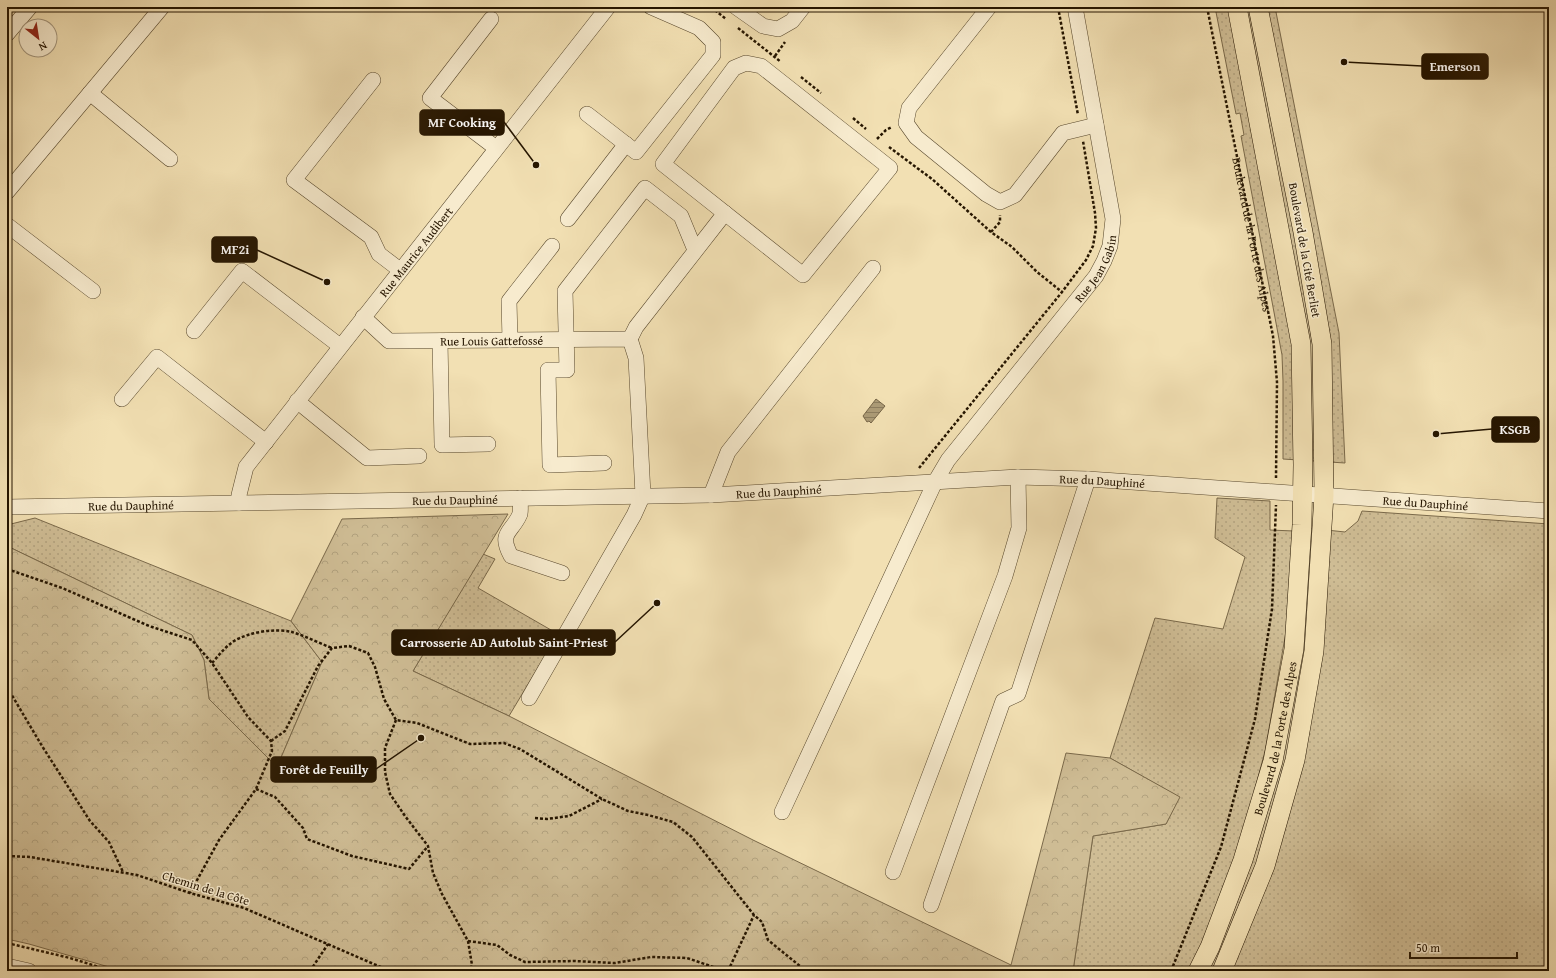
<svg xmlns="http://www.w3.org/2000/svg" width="1556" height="978" font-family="'Gentium Book Plus',serif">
<defs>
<pattern id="grass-dots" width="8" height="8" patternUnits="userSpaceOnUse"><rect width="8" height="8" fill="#cfbd95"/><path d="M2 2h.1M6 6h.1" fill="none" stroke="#b2a27f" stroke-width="1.8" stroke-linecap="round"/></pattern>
<pattern id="forest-crowns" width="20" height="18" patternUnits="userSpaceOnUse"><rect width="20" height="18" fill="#cfbd95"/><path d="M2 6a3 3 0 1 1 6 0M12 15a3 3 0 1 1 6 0" fill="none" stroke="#b2a27f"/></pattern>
<pattern id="water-rules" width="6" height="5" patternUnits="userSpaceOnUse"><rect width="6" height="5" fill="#ac9b76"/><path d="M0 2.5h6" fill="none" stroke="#8c7d5e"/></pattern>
</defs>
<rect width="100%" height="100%" fill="#f2e0b3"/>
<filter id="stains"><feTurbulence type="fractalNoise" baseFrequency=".005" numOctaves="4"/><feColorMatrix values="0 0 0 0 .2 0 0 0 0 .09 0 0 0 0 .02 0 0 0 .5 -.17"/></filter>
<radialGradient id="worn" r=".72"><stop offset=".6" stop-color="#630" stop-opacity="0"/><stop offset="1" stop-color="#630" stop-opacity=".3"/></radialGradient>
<path fill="url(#grass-dots)" stroke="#7a694a" d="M1215,7H1275L1339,333L1345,463L1283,459V381L1282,355L1241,136L1244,135L1240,113L1236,114Z
M1217,498L1270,501V530L1294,531L1287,626L1265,751L1239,849L1191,971H1073L1093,836L1166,824L1179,797L1110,758L1155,618L1223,629L1245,557L1215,538Z
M1362,511L1549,524V971H1206L1244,879L1308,528L1345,532L1358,521Z
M35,518L291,621L322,662L277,767L209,699L204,660L192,635L7,546V525Z
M483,554L495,559L478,588L558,634L509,716L413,671Z"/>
<path fill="url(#forest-crowns)" stroke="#7a694a" d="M508,514L413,671L509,716L753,840L1011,965L1066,753L1110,758L1180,797L1166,824L1093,836L1073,971H123L29,944L7,939V546L192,635L204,660L209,699L277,767L322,662L291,621L342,519Z"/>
<path fill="url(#water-rules)" stroke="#766547" d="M876,399L885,406L871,423L869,421L867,422L863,416Z"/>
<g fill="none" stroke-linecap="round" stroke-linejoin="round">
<defs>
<g id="minor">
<path d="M736,7L763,26L778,29L792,21L803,7"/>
<path d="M989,7L909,108L906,123L916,137L986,194L1000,202L1015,195L1063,133L1096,125"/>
<path d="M491,19L430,98L496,148"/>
<path d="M7,34L30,7"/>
<path d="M746,63L761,66L890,168L803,275L663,164L734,68Z"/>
<path d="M373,80L294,180L371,237L379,254L400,270"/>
<path d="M90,93L162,7"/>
<path d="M587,114L636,152L713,55V42L699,28L651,7"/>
<path d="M7,192L90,93L170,159"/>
<path d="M568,219L626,144"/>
<path d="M7,225L93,291"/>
<path id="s2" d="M363,317L389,341L630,339L636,358L643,495L634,515L529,698"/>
<path d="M194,331L242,271L340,346"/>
<path d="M630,339L636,327L725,213"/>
<path d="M510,340L509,301L552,246"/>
<path d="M440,341L442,445L488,444"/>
<path d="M122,399L157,357L266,442"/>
<path d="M297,401L367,458L419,456"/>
<path d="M604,463L550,465L548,370H567L565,291L645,188L681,216L695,250"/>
<path d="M711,495L728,452L873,268"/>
<path d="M520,498C520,503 521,509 520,514C512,533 498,532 511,556L562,573"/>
<path id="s3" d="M239,503V495L246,467L608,7"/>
<path id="s4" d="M7,507L711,495L1018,477L1088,479L1549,511"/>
<path id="s5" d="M782,812L935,482L948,460L1096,276L1104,261L1110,246L1113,219L1075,7"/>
<path d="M893,872L1005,576L1019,528L1018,477"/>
<path d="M931,905L1003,701L1018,694L1088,479"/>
<path d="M7,966L29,971"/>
</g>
<g id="major">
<path id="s6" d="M1198,971L1210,947L1243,860L1273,761L1294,649L1302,525L1303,465L1301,344L1237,7"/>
<path d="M1222,971L1265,866L1295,760L1314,651L1324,495L1322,344L1303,232L1258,7"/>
</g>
</defs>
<use href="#minor" stroke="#58482d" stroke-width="16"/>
<use href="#major" stroke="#251500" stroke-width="20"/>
<g stroke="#251500" stroke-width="2.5" stroke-dasharray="3 2" stroke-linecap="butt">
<path d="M711,7L726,19"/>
<path d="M1058,7L1078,115"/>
<path id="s1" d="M1207,7L1273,336L1277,382L1276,478"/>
<path d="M738,28L781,62"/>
<path d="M775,56L785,42"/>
<path d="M801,77L821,93"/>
<path d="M853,118L866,129"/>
<path d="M877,139L886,130L892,127"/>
<path d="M889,147L932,179L991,232L1012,247L1037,272L1062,292"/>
<path d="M991,232L1000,222V215"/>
<path d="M919,468L1062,292L1086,260L1093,246L1096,228L1095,213L1083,141"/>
<path d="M7,569L62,588L149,626L192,640L212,663L248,717L271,741L272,751L256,789L219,840L190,893"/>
<path d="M212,663C219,655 225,647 234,641C249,632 275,628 292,632C305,636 319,643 332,648"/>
<path d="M7,687L42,746L90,821L109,842L123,872"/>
<path d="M396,720L385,748V772L390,794L405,816L428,846L433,873L442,894L468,941L472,965L470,971"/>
<path d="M271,741L285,731L318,666L332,648L349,646L368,653L375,667L384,699L396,720L417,723L470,744L504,743L520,749L602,799L628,811L648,815L673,822L692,837L754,915L762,922L768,940L806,971"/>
<path d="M256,789L275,797L303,828L307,839L352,856L409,869L428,846"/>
<path d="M535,818L547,819L569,816L602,799"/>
<path d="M7,856L30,857L137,875L190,893L244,908L390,971"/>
<path d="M468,941L497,945L510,955L525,962L574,961L615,963L651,957L687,958L725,971"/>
<path d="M7,943L70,958L112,971"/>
<path d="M310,971L328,944"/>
<path d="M728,971L754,915"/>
<path d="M1171,971L1221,847L1255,719L1272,609L1276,505"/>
</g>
<use href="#minor" stroke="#f7ebce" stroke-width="15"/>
<use href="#major" stroke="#f2e0b3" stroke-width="19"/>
</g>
<g text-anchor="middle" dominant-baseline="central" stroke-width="3" stroke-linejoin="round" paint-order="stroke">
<g font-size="12" fill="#251500" stroke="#f7ebce">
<text stroke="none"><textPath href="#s1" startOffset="232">Boulevard de la Porte des Alpes</textPath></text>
<text transform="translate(1305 250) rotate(80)">Boulevard de la Cité Berliet</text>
<text stroke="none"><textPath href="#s3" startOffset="311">Rue Maurice Audibert</textPath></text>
<text stroke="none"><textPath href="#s5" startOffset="632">Rue Jean Gabin</textPath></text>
<text stroke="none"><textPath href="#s2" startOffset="138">Rue Louis Gattefossé</textPath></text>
<text stroke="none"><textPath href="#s4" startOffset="1096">Rue du Dauphiné</textPath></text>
<text stroke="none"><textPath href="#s4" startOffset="772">Rue du Dauphiné</textPath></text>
<text stroke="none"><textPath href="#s4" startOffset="448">Rue du Dauphiné</textPath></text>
<text stroke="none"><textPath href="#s4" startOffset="1420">Rue du Dauphiné</textPath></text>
<text stroke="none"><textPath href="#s4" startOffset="124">Rue du Dauphiné</textPath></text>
<text stroke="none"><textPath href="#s6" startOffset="246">Boulevard de la Porte des Alpes</textPath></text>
<text transform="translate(206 888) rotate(17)">Chemin de la Côte</text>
</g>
</g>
<path fill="none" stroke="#251500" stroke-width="1.5" d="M1344 62L1422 66M536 165L504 122M327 282L257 250M1436 434L1492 429M657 603L615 642M421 738L376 769"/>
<g fill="#251500" stroke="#f7ebce" stroke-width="1.5">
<circle cx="1344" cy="62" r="4"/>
<circle cx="536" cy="165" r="4"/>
<circle cx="327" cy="282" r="4"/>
<circle cx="1436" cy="434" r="4"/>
<circle cx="657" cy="603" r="4"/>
<circle cx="421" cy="738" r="4"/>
</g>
<g fill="#251500" stroke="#251500" stroke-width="1.5">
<rect x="1422" y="54" width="66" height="25" rx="4"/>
<rect x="420" y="110" width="84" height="25" rx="4"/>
<rect x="212" y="237" width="45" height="25" rx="4"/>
<rect x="1492" y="417" width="47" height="25" rx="4"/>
<rect x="392" y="630" width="223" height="25" rx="4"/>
<rect x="271" y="757" width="105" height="25" rx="4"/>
</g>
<g font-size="13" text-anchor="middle" font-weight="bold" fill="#fff">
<text x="1455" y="71">Emerson</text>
<text x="462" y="127">MF Cooking</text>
<text x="235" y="254">MF2i</text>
<text x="1515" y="434">KSGB</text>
<text x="504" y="647">Carrosserie AD Autolub Saint-Priest</text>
<text x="324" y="774">Forêt de Feuilly</text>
</g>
<rect width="1556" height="978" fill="none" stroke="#f2e0b3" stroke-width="24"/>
<rect x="8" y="8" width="1540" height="962" fill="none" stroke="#251500" stroke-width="2"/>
<rect x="12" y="12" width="1532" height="954" fill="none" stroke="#251500"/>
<g transform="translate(38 38) rotate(150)"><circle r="19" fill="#f7ebce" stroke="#a3957c"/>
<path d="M0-3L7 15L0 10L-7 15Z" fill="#8f2418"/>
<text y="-6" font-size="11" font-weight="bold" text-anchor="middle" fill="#251500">N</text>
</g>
<path d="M1410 952v6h107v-6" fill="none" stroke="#251500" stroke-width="2"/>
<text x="1416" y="952" font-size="12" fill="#251500" stroke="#f7ebce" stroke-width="3" paint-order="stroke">50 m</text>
<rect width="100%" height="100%" filter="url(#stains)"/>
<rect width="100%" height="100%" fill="url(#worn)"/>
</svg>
